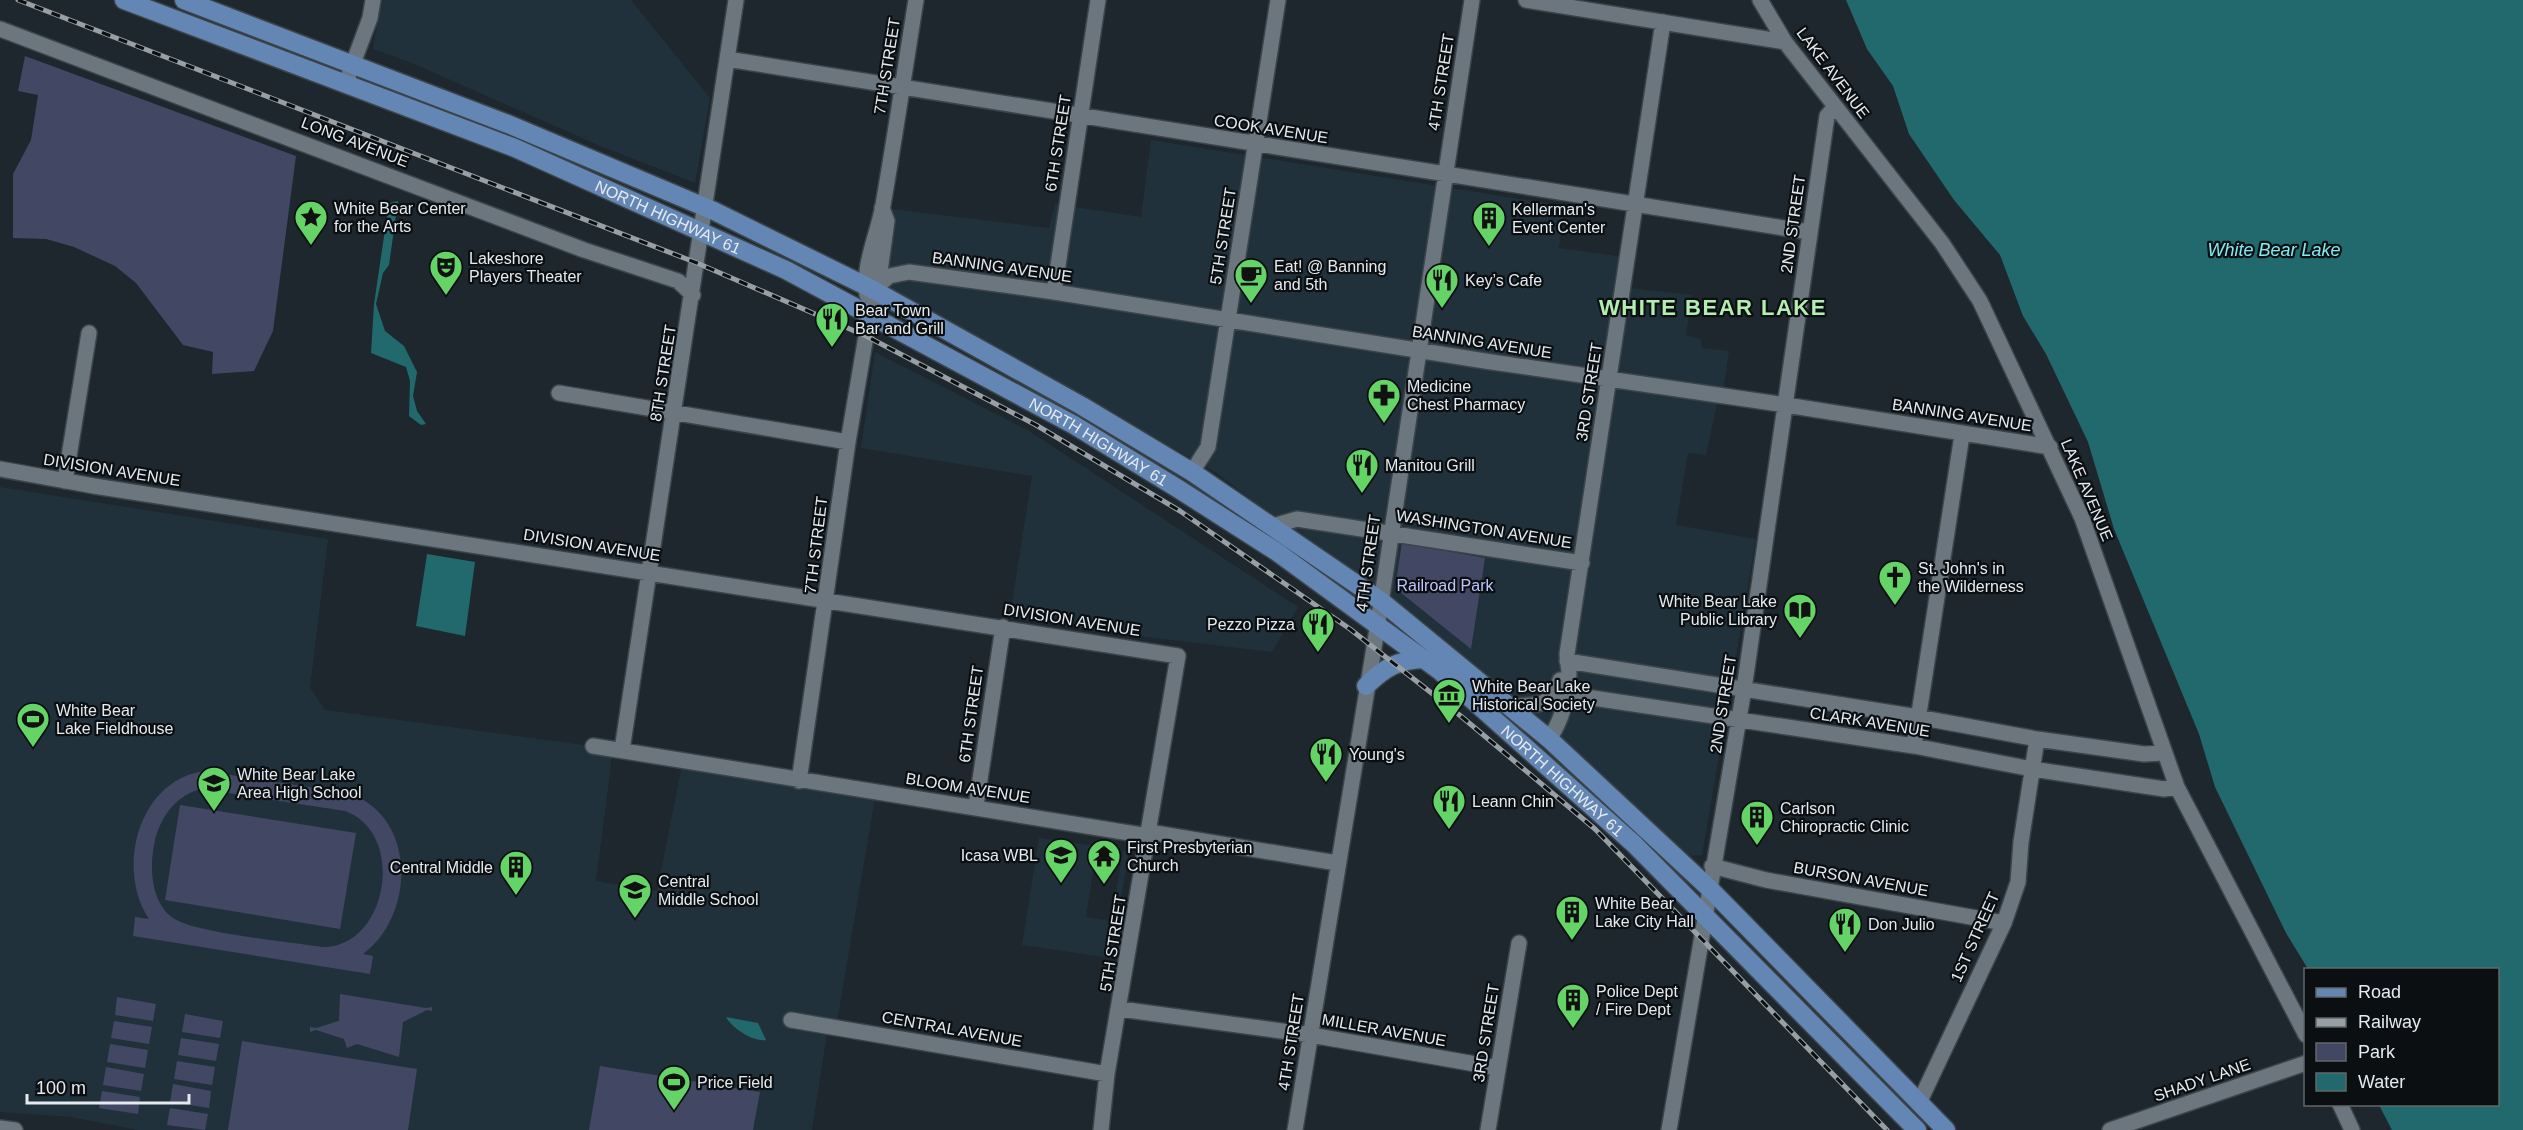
<svg xmlns="http://www.w3.org/2000/svg" width="2523" height="1130" font-family="Arial,sans-serif">
<rect width="100%" height="100%" fill="#1d272d"/>
<path fill="#21313b" d="M381,0H631L710,98L695,183L598,145L412,63L373,49Z
M1151,140L1564,206L1559,248L1623,257L1621,287L1692,295L1686,335L1701,339L1702,348L1729,351L1721,405L1717,404L1706,455L1688,453L1676,525L1756,539L1702,855L1690,856L1568,745L1214,471L872,280L882,208L1049,228L1055,204L1141,217Z
M875,352L1029,431L1298,607L1272,652L1131,635L1010,616L1032,476L861,448Z
M0,487L328,539L310,688L325,710L613,749L596,881L657,891L683,761L876,792L836,1028L828,1027L812,1130H138L71,1117L0,1112Z
M1039,838L1097,846L1086,917L1111,921L1123,851H1129L1111,958L1022,945Z"/>
<path fill="#424763" fill-rule="evenodd" d="M25,56L296,156L273,331L254,371L212,374L213,352L183,345L136,283L115,266L74,247L46,239L13,238V174L31,140L38,95L18,91Z
M1402,543L1485,558L1471,649L1395,588Z
M205,771L347,793C417,814 416,915 363,954L373,956L370,974L133,936L135,917L149,919C115,868 139,779 205,771ZM202,789L345,811C407,833 388,948 322,947C291,942 194,933 173,918C149,901 149,861 156,836C163,814 178,794 202,789Z
M180,805L356,833L340,929L165,900Z
M340,994L426,1008L432,1007V1011L427,1010L403,1022L399,1057L357,1044L347,1048L344,1039L316,1030L310,1032V1027L316,1028L339,1021Z
M117,997L156,1004L153,1021L115,1015Z
M185,1014L223,1021L220,1038L182,1032Z
M114,1021L152,1027L149,1044L111,1038Z
M181,1038L219,1044L216,1061L178,1055Z
M242,1041L417,1069L408,1130H228Z
M110,1044L148,1050L145,1068L107,1062Z
M177,1061L215,1067L212,1085L174,1079Z
M600,1066L760,1092L753,1130H589Z
M106,1067L144,1074L141,1091L103,1085Z
M173,1084L211,1091L209,1108L170,1102Z
M102,1091L140,1097L138,1114L99,1108Z
M170,1108L208,1114L205,1130L167,1125Z"/>
<path fill="#21696d" d="M1846,0H2523V1130H2392L2379,1105L2498,1104V970L2308,969L2286,933L2215,787L2199,734L2114,529L2088,442L2046,354L2023,316L2000,255L1954,200L1909,134L1893,86L1867,49Z
M398,201L389,265L383,273L376,304L385,331L404,346L417,372L413,396L417,411L426,424L421,425L409,416L410,381L406,367L371,353L374,304L389,203Z
M427,554L475,562L465,636L416,626Z
M726,1017L758,1023L766,1040C752,1042 731,1027 726,1017Z"/>
<g fill="none" stroke-linecap="round" stroke-linejoin="round">
<defs>
<path id="minor" d="M1526,0L1785,42
M1760,0L1785,42L1942,243L1980,301L2082,518L2177,787L2306,1035
M0,29L584,250L678,281L693,295
M727,59L1809,232
M345,85L370,18L373,0
M878,286L889,276L909,272L1054,292L1485,361L1786,405L2050,447
M1054,292L1098,0
M867,295C862,266 878,234 883,205C895,137 905,68 916,0
M559,393L848,442
M0,469L94,486L1178,656L1107,1074L1101,1130
M1192,472L1208,447L1278,0
M65,481L89,333
M1273,526L1297,519L1582,563
M1567,661L1918,717L2037,739L2144,754L2164,753
M1560,691L1566,694L1914,746L2032,769L2164,789L2177,787
M1508,706C1532,705 1552,709 1560,680
M1549,739C1563,719 1567,698 1569,674C1569,667 1567,661 1567,654L1663,22
M593,746L1142,835L1155,833L1337,863
M1914,746L1962,435
M622,750L736,0
M799,781L848,442L866,336L878,286L887,221L882,208
M976,806L1003,627
M1712,866L1766,880L2004,923
M1120,1009L1311,1035L1498,1068
M791,1020L1107,1074
M1919,1103L2004,923L2018,882L2021,842L2037,739
M2340,1104L2352,1130
M0,1128L15,1130
M1295,1130L1378,623L1472,0
M1488,1130L1519,943
M1669,1130L1744,689L1827,116L1835,107
M2110,1130L2306,1063"/>
<g id="major">
<path id="s1" d="M124,0L515,148L786,270L1074,425L1177,488L1277,552L1440,671L1634,844L1917,1130"/>
<path d="M184,0L508,124L714,211L870,288L1082,406L1192,472L1381,601L1549,739L1711,890L1946,1130"/>
<path d="M1366,686C1385,667 1398,660 1425,659"/>
</g>
</defs>
<use href="#minor" stroke="#3c4449" stroke-width="18"/>
<use href="#major" stroke="#3c4449" stroke-width="21"/>
<use href="#minor" stroke="#6b767e" stroke-width="15"/>
<use href="#major" stroke="#6386b5" stroke-width="18"/>
<defs>
<path id="rail" d="M18,0L697,263L866,336L1036,425L1180,511L1350,629L1462,717L1595,829L1887,1130"/>
</defs>
<use href="#rail" stroke="#989fa5" stroke-width="5"/>
<use href="#rail" stroke="#0b0f12" stroke-width="3" stroke-dasharray="9" stroke-linecap="butt"/>
</g>
<defs>
<symbol id="sight-pin" viewBox="-11 -11 22 30"><path d="M0 17L-7.5 6A9.5 9.5 0 1 1 7.5 6Z" fill="#65d467" stroke="#0b0f12"/><path d="M0-6L1.8-2.2L6-1.7L2.9 1.2L3.7 5.4L0 3.3L-3.7 5.4L-2.9 1.2L-6-1.7L-1.8-2.2Z" fill="#111"/></symbol>
<symbol id="building-pin" viewBox="-11 -11 22 30"><path d="M0 17L-7.5 6A9.5 9.5 0 1 1 7.5 6Z" fill="#65d467" stroke="#0b0f12"/><path d="M-4-6H4V6H1V3H-1V6H-4ZM-2.5-4.3h1.7v1.8h-1.7ZM.8-4.3h1.7v1.8H.8ZM-2.5-1h1.7V.8h-1.7ZM.8-1h1.7V.8H.8Z" fill="#111"/></symbol>
<symbol id="theatre-pin" viewBox="-11 -11 22 30"><path d="M0 17L-7.5 6A9.5 9.5 0 1 1 7.5 6Z" fill="#65d467" stroke="#0b0f12"/><path d="M-5-5.5Q0-4 5-5.5V0Q5 5 0 6Q-5 5-5 0ZM-3.3-2.5H-1v1.5H-3.3ZM1-2.5H3.3v1.5H1ZM-2.8 1Q0 5.5 2.8 1Z" fill="#111"/></symbol>
<symbol id="cafe-pin" viewBox="-11 -11 22 30"><path d="M0 17L-7.5 6A9.5 9.5 0 1 1 7.5 6Z" fill="#65d467" stroke="#0b0f12"/><path d="M-5.5-4.5H6V0H3Q3 3.5 0 3.5H-2.5Q-5.5 3.5-5.5 0ZM3-3.2v2h1.7v-2ZM-6 4.5H4V6H-6Z" fill="#111"/></symbol>
<symbol id="restaurant-pin" viewBox="-11 -11 22 30"><path d="M0 17L-7.5 6A9.5 9.5 0 1 1 7.5 6Z" fill="#65d467" stroke="#0b0f12"/><path d="M-5-6h1v4h1v-4h1v4h1v-4h1v5L-1.5 .5V6h-2V.5L-5-1ZM5-6V6H3V1.5H1.5Q1.5-4 5-6Z" fill="#111"/></symbol>
<symbol id="pharmacy-pin" viewBox="-11 -11 22 30"><path d="M0 17L-7.5 6A9.5 9.5 0 1 1 7.5 6Z" fill="#65d467" stroke="#0b0f12"/><path d="M-2-6h4v4h4v4h-4v4h-4v-4h-4v-4h4Z" fill="#111"/></symbol>
<symbol id="church-pin" viewBox="-11 -11 22 30"><path d="M0 17L-7.5 6A9.5 9.5 0 1 1 7.5 6Z" fill="#65d467" stroke="#0b0f12"/><path d="M-1.2-6h2.4v3.5h3.3v2.4h-3.3V6h-2.4V-.1h-3.3v-2.4h3.3Z" fill="#111"/></symbol>
<symbol id="library-pin" viewBox="-11 -11 22 30"><path d="M0 17L-7.5 6A9.5 9.5 0 1 1 7.5 6Z" fill="#65d467" stroke="#0b0f12"/><path d="M-6-4Q-3-5.5-.7-3.5V5Q-3 3-6 4ZM6-4Q3-5.5 .7-3.5V5Q3 3 6 4Z" fill="#111"/></symbol>
<symbol id="museum-pin" viewBox="-11 -11 22 30"><path d="M0 17L-7.5 6A9.5 9.5 0 1 1 7.5 6Z" fill="#65d467" stroke="#0b0f12"/><path d="M0-6L6-3V-2H-6V-3ZM-5-1h2V3h-2ZM-1-1h2V3h-2ZM3-1h2V3H3ZM-6 4H6V6H-6Z" fill="#111"/></symbol>
<symbol id="stadium-pin" viewBox="-11 -11 22 30"><path d="M0 17L-7.5 6A9.5 9.5 0 1 1 7.5 6Z" fill="#65d467" stroke="#0b0f12"/><path d="M0-5a6.5 5 0 1 0 0 10a6.5 5 0 1 0 0-10ZM-3.5-1.8h7v3.6h-7Z" fill="#111"/></symbol>
<symbol id="school-pin" viewBox="-11 -11 22 30"><path d="M0 17L-7.5 6A9.5 9.5 0 1 1 7.5 6Z" fill="#65d467" stroke="#0b0f12"/><path d="M0-5L7-2L0 1L-7-2ZM-4 1L0 2.5L4 1V4Q0 6-4 4Z" fill="#111"/></symbol>
<symbol id="temple-pin" viewBox="-11 -11 22 30"><path d="M0 17L-7.5 6A9.5 9.5 0 1 1 7.5 6Z" fill="#65d467" stroke="#0b0f12"/><path d="M0-6L5-2H3V0L6.5 2.5H4V6H1.5V3h-3V6H-4V2.5H-6.5L-3 0V-2H-5Z" fill="#111"/></symbol>
</defs>
<g fill-rule="evenodd">
<use href="#sight-pin" x="292" y="198" width="38" height="52"/>
<use href="#building-pin" x="1470" y="199" width="38" height="52"/>
<use href="#theatre-pin" x="427" y="248" width="38" height="52"/>
<use href="#cafe-pin" x="1232" y="256" width="38" height="52"/>
<use href="#restaurant-pin" x="1423" y="261" width="38" height="52"/>
<use href="#restaurant-pin" x="813" y="300" width="38" height="52"/>
<use href="#pharmacy-pin" x="1365" y="376" width="38" height="52"/>
<use href="#restaurant-pin" x="1343" y="446" width="38" height="52"/>
<use href="#church-pin" x="1876" y="558" width="38" height="52"/>
<use href="#library-pin" x="1781" y="591" width="38" height="52"/>
<use href="#restaurant-pin" x="1299" y="605" width="38" height="52"/>
<use href="#museum-pin" x="1430" y="676" width="38" height="52"/>
<use href="#stadium-pin" x="14" y="700" width="38" height="52"/>
<use href="#restaurant-pin" x="1307" y="735" width="38" height="52"/>
<use href="#school-pin" x="195" y="764" width="38" height="52"/>
<use href="#restaurant-pin" x="1430" y="782" width="38" height="52"/>
<use href="#building-pin" x="1738" y="798" width="38" height="52"/>
<use href="#school-pin" x="1042" y="836" width="38" height="52"/>
<use href="#temple-pin" x="1085" y="837" width="38" height="52"/>
<use href="#building-pin" x="497" y="848" width="38" height="52"/>
<use href="#school-pin" x="616" y="871" width="38" height="52"/>
<use href="#building-pin" x="1553" y="893" width="38" height="52"/>
<use href="#restaurant-pin" x="1826" y="905" width="38" height="52"/>
<use href="#building-pin" x="1554" y="981" width="38" height="52"/>
<use href="#stadium-pin" x="655" y="1063" width="38" height="52"/>
</g>
<g text-anchor="middle" dominant-baseline="central" stroke-width="4.5" stroke-linejoin="round" paint-order="stroke">
<g font-size="16" fill="#e4eaef" stroke="#0b0f12">
<text transform="translate(887 66) rotate(-81)">7TH STREET</text>
<text transform="translate(1833 73) rotate(53)">LAKE AVENUE</text>
<text transform="translate(1441 82) rotate(-81)">4TH STREET</text>
<text transform="translate(1271 129) rotate(9)">COOK AVENUE</text>
<text transform="translate(355 142) rotate(21)">LONG AVENUE</text>
<text transform="translate(1058 143) rotate(-81)">6TH STREET</text>
<text stroke="none"><textPath href="#s1" startOffset="586">NORTH HIGHWAY 61</textPath></text>
<text transform="translate(1793 224) rotate(-82)">2ND STREET</text>
<text transform="translate(1223 236) rotate(-81)">5TH STREET</text>
<text transform="translate(1002 267) rotate(8)">BANNING AVENUE</text>
<text transform="translate(1482 342) rotate(9)">BANNING AVENUE</text>
<text transform="translate(663 373) rotate(-81)">8TH STREET</text>
<text transform="translate(1589 392) rotate(-81)">3RD STREET</text>
<text transform="translate(1962 415) rotate(9)">BANNING AVENUE</text>
<text stroke="none"><textPath href="#s1" startOffset="1072">NORTH HIGHWAY 61</textPath></text>
<text transform="translate(112 470) rotate(9)">DIVISION AVENUE</text>
<text transform="translate(2087 490) rotate(67)">LAKE AVENUE</text>
<text transform="translate(1484 529) rotate(9)">WASHINGTON AVENUE</text>
<text transform="translate(592 545) rotate(9)">DIVISION AVENUE</text>
<text transform="translate(816 545) rotate(-83)">7TH STREET</text>
<text transform="translate(1368 563) rotate(-82)">4TH STREET</text>
<text transform="translate(1072 620) rotate(9)">DIVISION AVENUE</text>
<text transform="translate(1723 704) rotate(-81)">2ND STREET</text>
<text transform="translate(971 714) rotate(-82)">6TH STREET</text>
<text transform="translate(1870 722) rotate(9)">CLARK AVENUE</text>
<text stroke="none"><textPath href="#s1" startOffset="1648">NORTH HIGHWAY 61</textPath></text>
<text transform="translate(968 788) rotate(9)">BLOOM AVENUE</text>
<text transform="translate(1861 879) rotate(10)">BURSON AVENUE</text>
<text transform="translate(1975 937) rotate(-66)">1ST STREET</text>
<text transform="translate(1113 943) rotate(-81)">5TH STREET</text>
<text transform="translate(952 1029) rotate(10)">CENTRAL AVENUE</text>
<text transform="translate(1384 1030) rotate(10)">MILLER AVENUE</text>
<text transform="translate(1486 1033) rotate(-81)">3RD STREET</text>
<text transform="translate(1291 1042) rotate(-81)">4TH STREET</text>
<text transform="translate(2202 1080) rotate(-19)">SHADY LANE</text>
</g>
<g font-size="16" fill="#e4eaef" stroke="#0b0f12" text-anchor="start">
<text x="334" y="208">White Bear Center<tspan x="334" dy="18">for the Arts</tspan></text>
<text x="1512" y="209">Kellerman's<tspan x="1512" dy="18">Event Center</tspan></text>
<text x="469" y="258">Lakeshore<tspan x="469" dy="18">Players Theater</tspan></text>
<text x="1274" y="266">Eat! @ Banning<tspan x="1274" dy="18">and 5th</tspan></text>
<text x="1465" y="280">Key’s Cafe</text>
<text x="855" y="310">Bear Town<tspan x="855" dy="18">Bar and Grill</tspan></text>
<text x="1407" y="386">Medicine<tspan x="1407" dy="18">Chest Pharmacy</tspan></text>
<text x="1385" y="465">Manitou Grill</text>
<text x="1918" y="568">St. John's in<tspan x="1918" dy="18">the Wilderness</tspan></text>
<text x="1777" y="601" text-anchor="end">White Bear Lake<tspan x="1777" dy="18">Public Library</tspan></text>
<text x="1295" y="624" text-anchor="end">Pezzo Pizza</text>
<text x="1472" y="686">White Bear Lake<tspan x="1472" dy="18">Historical Society</tspan></text>
<text x="56" y="710">White Bear<tspan x="56" dy="18">Lake Fieldhouse</tspan></text>
<text x="1349" y="754">Young's</text>
<text x="237" y="774">White Bear Lake<tspan x="237" dy="18">Area High School</tspan></text>
<text x="1472" y="801">Leann Chin</text>
<text x="1780" y="808">Carlson<tspan x="1780" dy="18">Chiropractic Clinic</tspan></text>
<text x="1127" y="847">First Presbyterian<tspan x="1127" dy="18">Church</tspan></text>
<text x="1038" y="855" text-anchor="end">Icasa WBL</text>
<text x="493" y="867" text-anchor="end">Central Middle</text>
<text x="658" y="881">Central<tspan x="658" dy="18">Middle School</tspan></text>
<text x="1595" y="903">White Bear<tspan x="1595" dy="18">Lake City Hall</tspan></text>
<text x="1868" y="924">Don Julio</text>
<text x="1596" y="991">Police Dept<tspan x="1596" dy="18">/ Fire Dept</tspan></text>
<text x="697" y="1082">Price Field</text>
</g>
<g font-size="16" fill="#bbc6ff" stroke="#0b0f12">
<text x="1445" y="585">Railroad Park</text>
</g>
<g font-size="18" font-style="italic" fill="#81edf3" stroke="#0b0f12">
<text x="2274" y="250">White Bear Lake</text>
</g>
<g font-size="22" font-weight="bold" letter-spacing="1.5" fill="#b3edb1" stroke="#0b0f12">
<text x="1713" y="307">WHITE BEAR LAKE</text>
</g>
</g>
<rect x="2304" y="968" width="195" height="138" fill="#0b0f12" stroke="#62676a" stroke-width="1.5"/>
<rect x="2316" y="988" width="30" height="9" fill="#6386b5" stroke="#62676a" stroke-width="1.5"/>
<text x="2358" y="998" font-size="18" fill="#e4eaef">Road</text>
<rect x="2316" y="1018" width="30" height="9" fill="#989fa5" stroke="#62676a" stroke-width="1.5"/>
<text x="2358" y="1028" font-size="18" fill="#e4eaef">Railway</text>
<rect x="2316" y="1043" width="30" height="18" fill="#424763" stroke="#62676a" stroke-width="1.5"/>
<text x="2358" y="1058" font-size="18" fill="#e4eaef">Park</text>
<rect x="2316" y="1073" width="30" height="18" fill="#21696d" stroke="#62676a" stroke-width="1.5"/>
<text x="2358" y="1088" font-size="18" fill="#e4eaef">Water</text>
<path d="M27 1094v9h162v-9" fill="none" stroke="#e4eaef" stroke-width="3"/>
<text x="36" y="1094" font-size="18" fill="#e4eaef" stroke="#0b0f12" stroke-width="4.5" paint-order="stroke">100 m</text>
</svg>
